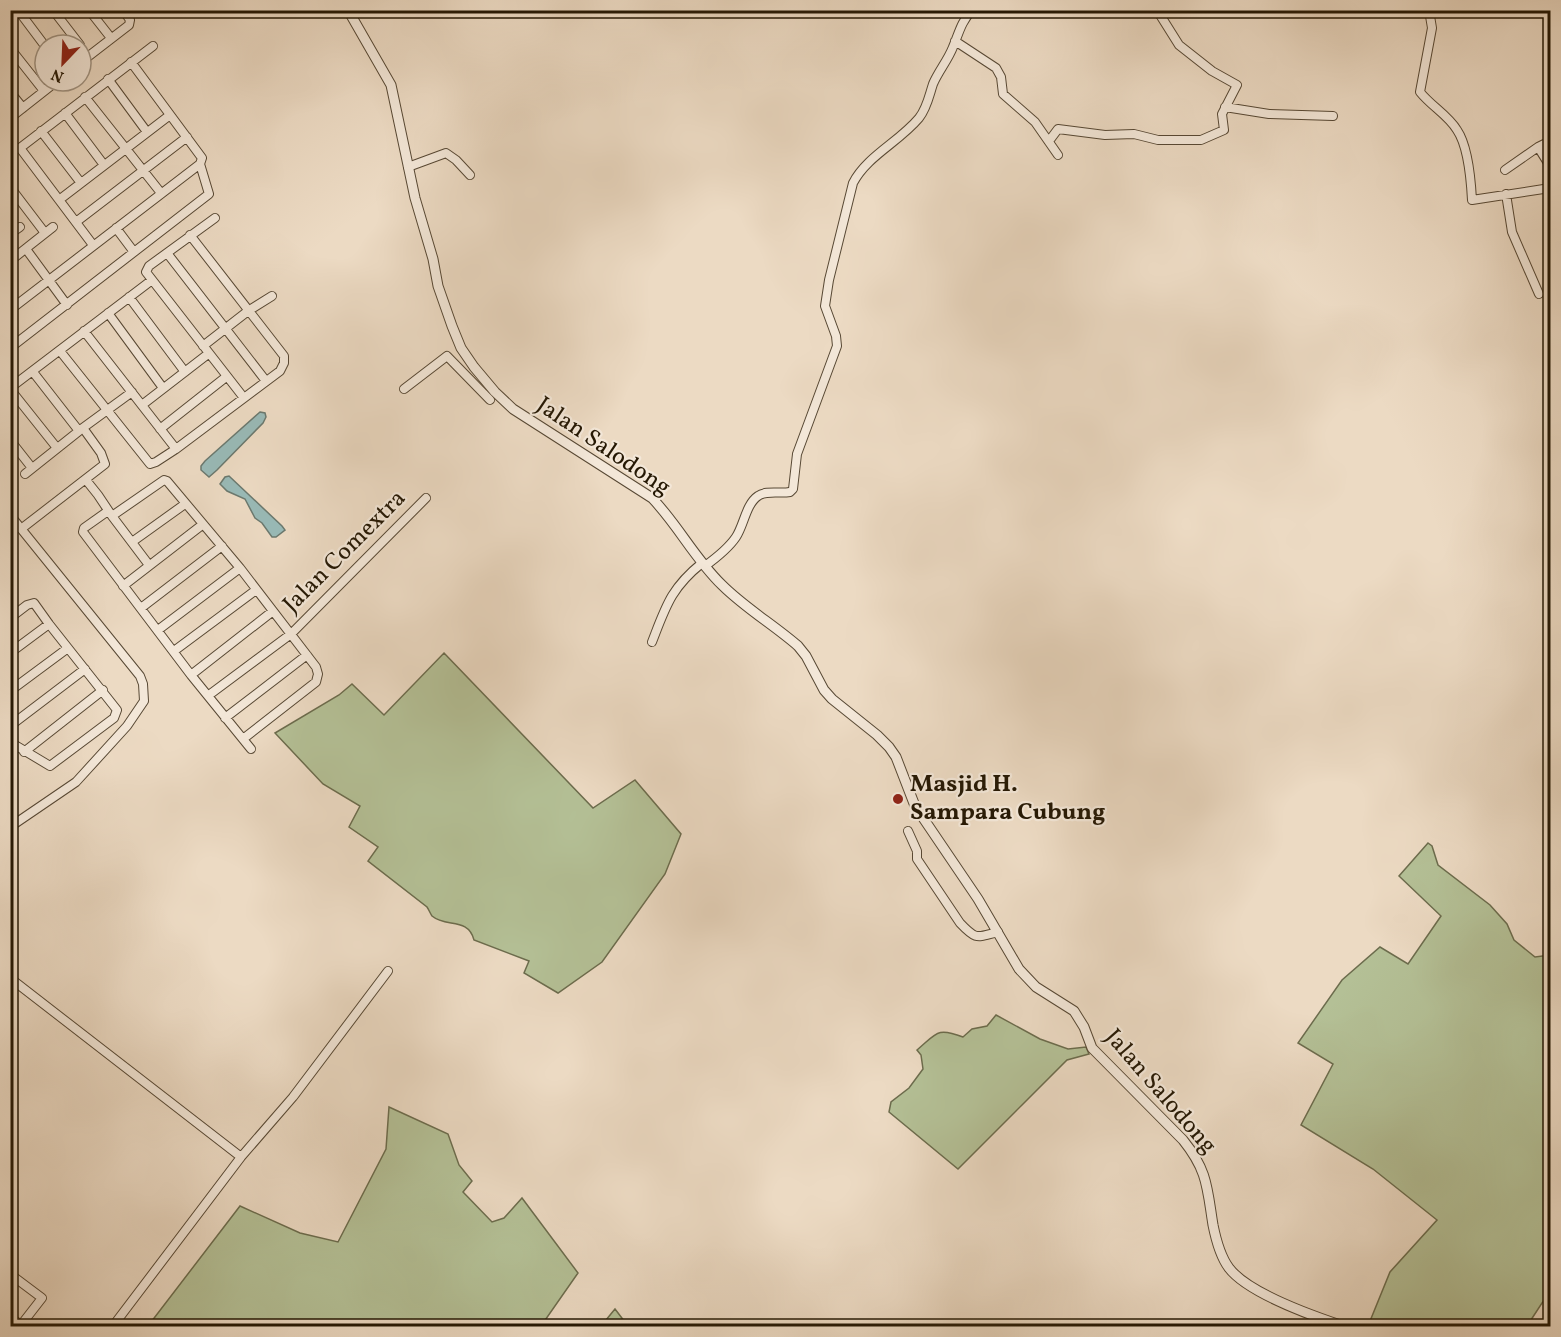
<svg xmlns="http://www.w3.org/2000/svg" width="1561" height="1337" font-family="Vollkorn,serif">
<rect width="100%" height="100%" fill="#ecdac3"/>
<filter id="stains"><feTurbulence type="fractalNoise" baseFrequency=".00333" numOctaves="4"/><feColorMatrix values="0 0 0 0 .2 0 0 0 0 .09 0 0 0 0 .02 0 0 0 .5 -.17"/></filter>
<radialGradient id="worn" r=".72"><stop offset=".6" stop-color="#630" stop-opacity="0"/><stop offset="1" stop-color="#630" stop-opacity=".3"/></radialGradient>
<path fill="#b4c096" stroke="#6c6c4d" stroke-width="1.5" d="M444,653L593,808L635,780L681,834L665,874L602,962L558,993L524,973L529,961L474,940C468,917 446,928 432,916C430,913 429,910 427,907L368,861L378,847L349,827L360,806L323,784L275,733L339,695L352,684L384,715Z
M1428,843L1432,846L1438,865L1490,905L1507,924L1514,940L1535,957L1550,955V1294L1542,1303L1527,1326H1368L1390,1272L1437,1220L1373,1169L1301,1125L1333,1064L1298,1043L1342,980L1380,947L1408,964L1441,916L1399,876Z
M996,1015L1040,1039L1068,1049L1086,1047L1089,1054L1067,1060L958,1169L889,1112L891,1102L909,1088L923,1069L921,1055L917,1050C937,1033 937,1027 963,1037L972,1029L987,1026Z
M389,1107L448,1134L459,1165L472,1181L463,1192L492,1222L504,1218L522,1198L578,1273L541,1326H148L240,1206L300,1233L338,1242L386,1149Z
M615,1309L628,1326H601Z"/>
<path fill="#99bab7" stroke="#6b796f" stroke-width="1.5" d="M260,412L265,413L266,417L263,423L217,470L209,477L201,470V466L205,461Z
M229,476L282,526L285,530L276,537H272L262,523L255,518L245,499L227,491L220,484L225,477Z"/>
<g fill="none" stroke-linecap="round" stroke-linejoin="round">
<defs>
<path id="minor" d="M18,10L45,46
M53,10L80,45
M89,10L111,38
M1429,10L1432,28L1420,92C1431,106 1448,115 1457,130C1468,146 1471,181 1472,200L1550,188
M955,41L996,68L1001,77L1003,94L1035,122L1058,155
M10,48L44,91
M81,62L129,25L130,20L123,10
M108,79L147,132
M10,92L23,108
M85,97L161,193
M1225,107L1269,114L1333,116
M65,113L104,165
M10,118L57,81
M41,131L81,183
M1049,141L1058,129L1105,135L1134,134L1158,140H1201L1224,130L1222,114L1237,85L1212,71L1179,45L1157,10
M1538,147L1550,141
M408,167L446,153L456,160L470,175
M1505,170L1538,147L1548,163L1550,173
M10,187L45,233
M1506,194L1512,232L1539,294
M59,200L170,115
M215,218L149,266L146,272L244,398
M76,222L187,137
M116,228L134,252
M10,234L20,227
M93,245L20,148L153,46
M26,249L67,305
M167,253L266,381
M10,261L53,227
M129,297L185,372
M10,310L200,164
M108,313L163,388
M84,331L176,449
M203,346L248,311L272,296
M10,348L209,194L200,164L202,158L131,62
M60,351L150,464L156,462L176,449L280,371L284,363V356L190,235
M10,388L152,280
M10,389L57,448
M404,389L447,356L490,400
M142,405L208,354
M160,429L226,377
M80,430L132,392
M10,440L32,468
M25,474L79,431L33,372
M86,480L98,495L112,516L164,480L167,481L240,568L316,667L318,674L316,682L243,739
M108,511L84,528L83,532L191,675L251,749
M10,515L140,676L143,684L144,701L127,726L76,782L10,827
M112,516L149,565
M21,529L105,464L101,453L83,428
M132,542L185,504
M705,566C716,558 728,549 736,537C744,525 746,504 758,496C766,490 780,494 790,492L793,489L797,454L837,346L836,336L825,306L829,280L853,183C867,156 899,142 919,118C927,108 929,96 933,84C938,72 948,60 953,47C959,33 961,22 972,10
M123,586L202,525
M141,608L222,546
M10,618L27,605L34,603L49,624L117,710L114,718L50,766L10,742
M158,630L240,568
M652,642C666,606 671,588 702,563
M174,651L256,590
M10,653L49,624
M191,675L273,611
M10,691L68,648
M209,695L291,634L426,498
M225,718L307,655
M10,726L85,669
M24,752L103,690
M908,831L917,851V859L960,923C977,941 977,937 998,932
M10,978L241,1157
M10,1274L42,1298L21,1325L10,1317
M113,1326L241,1157L293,1097L388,971"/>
<path id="tertiary" d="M348,10L391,85L415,198L433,259L438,286L452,326L461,348L474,367L495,392L513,409L652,498C678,525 695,559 722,585C745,608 774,625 798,646L806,656L824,690L832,699L877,735L889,747L896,757L915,806L978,899L1019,969L1036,987L1074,1011L1084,1027L1092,1048L1183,1140C1208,1171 1207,1188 1213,1225C1216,1240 1220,1256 1229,1268C1248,1293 1313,1316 1343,1326"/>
</defs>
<use href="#minor" stroke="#574834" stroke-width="10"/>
<use href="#tertiary" stroke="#574834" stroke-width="11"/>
<use href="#minor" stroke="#f3e7d8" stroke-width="8"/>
<use href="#tertiary" stroke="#f3e7d8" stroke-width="9"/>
</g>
<circle fill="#8f2418" stroke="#f3e7d8" stroke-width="2" cx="898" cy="799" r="6"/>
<g text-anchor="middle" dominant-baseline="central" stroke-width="4.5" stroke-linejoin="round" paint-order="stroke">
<g font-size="24" fill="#251804" stroke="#f3e7d8">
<text transform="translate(603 447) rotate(34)">Jalan Salodong</text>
<text transform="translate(345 552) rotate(-45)">Jalan Comextra</text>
<text transform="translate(1160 1092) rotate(49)">Jalan Salodong</text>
</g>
<g font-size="24" font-weight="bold" fill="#251804" stroke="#f3e7d8" text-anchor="start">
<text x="910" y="785">Masjid H.<tspan x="910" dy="28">Sampara Cubung</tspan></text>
</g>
</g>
<rect width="1561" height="1337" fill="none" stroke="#ecdac3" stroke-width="36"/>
<rect x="12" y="12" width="1537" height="1313" fill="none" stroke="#251804" stroke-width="3"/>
<rect x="18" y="18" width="1525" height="1301" fill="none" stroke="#251804" stroke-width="1.5"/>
<g transform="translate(63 63) rotate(203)"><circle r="28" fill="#f3e7d8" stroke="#a19483" stroke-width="1.5"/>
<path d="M0-4.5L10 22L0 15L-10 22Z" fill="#8f2418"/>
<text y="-9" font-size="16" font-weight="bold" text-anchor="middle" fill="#251804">N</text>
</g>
<rect width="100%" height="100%" filter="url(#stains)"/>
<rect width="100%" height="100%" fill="url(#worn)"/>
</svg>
